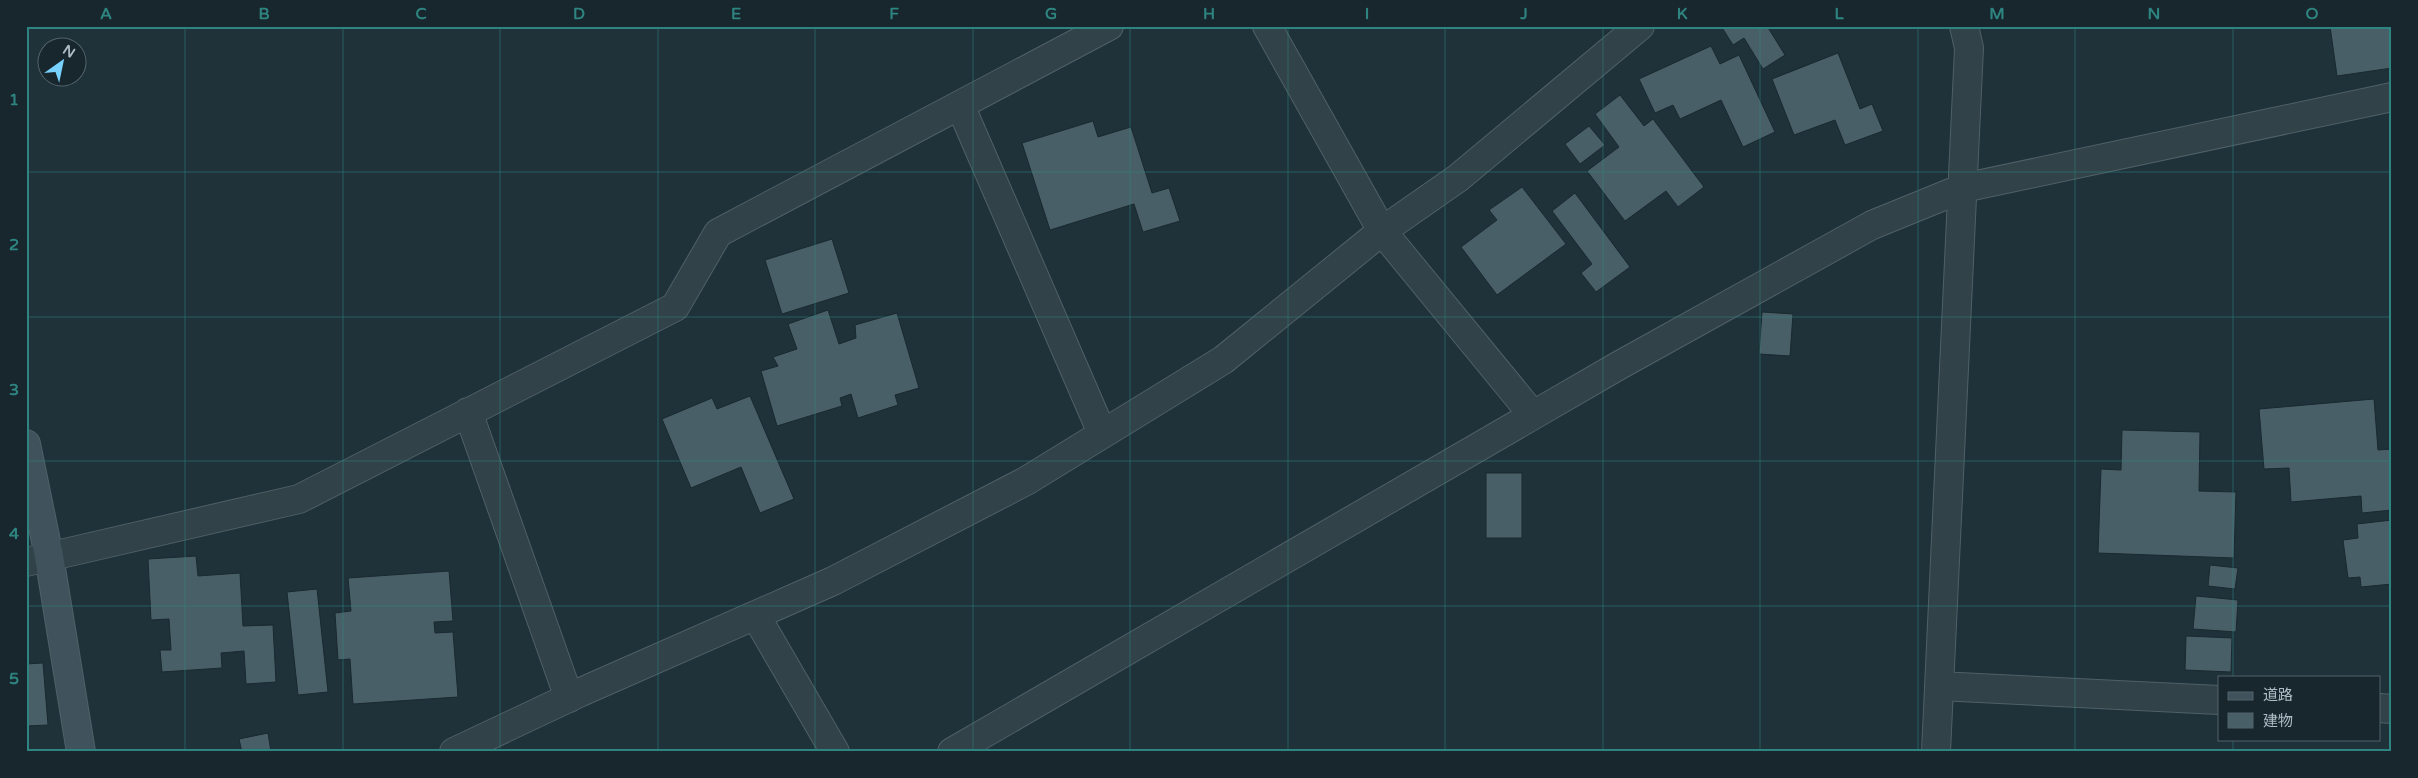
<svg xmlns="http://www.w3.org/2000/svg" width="2418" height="778" font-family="'Varela Round','Noto Sans JP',sans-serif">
<rect width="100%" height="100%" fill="#1f3139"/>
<path fill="#495f68" stroke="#1a292f" d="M1721,26H1767L1785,55L1763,69L1744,38L1733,45Z
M2330,26H2392V68L2337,76Z
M1711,46L1720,64L1739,55L1775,132L1743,147L1721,100L1680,119L1673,105L1655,113L1639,79Z
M1838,53L1860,109L1872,104L1883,131L1845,145L1835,120L1794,135L1772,79Z
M1620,95L1644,126L1653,119L1704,187L1678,207L1666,191L1625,221L1587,171L1619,147L1595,114Z
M1093,121L1098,137L1131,127L1152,193L1169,188L1180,221L1143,232L1134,204L1050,230L1022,143Z
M1589,126L1605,145L1580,164L1565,144Z
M1522,187L1566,244L1497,295L1461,247L1497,220L1489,210Z
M1575,193L1630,267L1596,292L1581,273L1592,264L1552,211Z
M832,239L849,293L782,314L765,260Z
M828,310L839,344L856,338L855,325L897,313L919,388L895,395L898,405L858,418L851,394L840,398L842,406L777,426L761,371L778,366L773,357L797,349L788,324Z
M1762,312L1793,314L1790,356L1759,354Z
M750,396L794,499L760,513L741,467L691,488L662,419L712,398L717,409Z
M2374,399L2378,450L2392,449V510L2362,513L2361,496L2291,502L2289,468L2264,469L2259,409Z
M2122,430L2200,432L2199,491L2236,492L2234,558L2098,553L2101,469L2121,470Z
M1486,473H1522V538H1486Z
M2392,520V584L2361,587L2360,577L2348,578L2343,540L2358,538L2357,524Z
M196,556L198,576L240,573L243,626L273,625L276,682L246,684L244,651L221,653L222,668L162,672L160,650H171L169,619L151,620L148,559Z
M2210,565L2238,568L2235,589L2208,586Z
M449,571L453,621L434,622L435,633L453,632L458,697L353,704L350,659L338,660L335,613L351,611L348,578Z
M317,589L328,692L298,695L287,592Z
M2196,596L2238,600L2236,632L2193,629Z
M26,620L28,644H26Z
M2186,636L2232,638L2231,672L2185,670Z
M43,663L48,725L26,726V664Z
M268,733L271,752H242L239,739Z"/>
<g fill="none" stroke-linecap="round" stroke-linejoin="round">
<defs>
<path id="street" d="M1267,26L1382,231L1533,415
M960,105L1102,433
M468,412L569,698
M26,562L299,499L675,307L718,233L1109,26
M756,616L835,752
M1939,686L2219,700
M2379,708L2392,709
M454,752L581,692L833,581L1026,481L1223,360L1382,231L1458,178L1640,26
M952,752L1618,366L1872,225L1963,188L2392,97
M1936,752L1969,48L1964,26"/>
<path id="secondary" d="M26,444L49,556L81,752"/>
</defs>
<use href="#street" stroke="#506067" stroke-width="30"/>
<use href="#secondary" stroke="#506067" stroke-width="30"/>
<use href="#street" stroke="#324249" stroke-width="28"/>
<use href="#secondary" stroke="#40535c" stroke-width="28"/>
</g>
<path fill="none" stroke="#2e8480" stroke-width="1" stroke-opacity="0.55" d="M185,26V752M343,26V752M500,26V752M658,26V752M815,26V752M973,26V752M1130,26V752M1288,26V752M1445,26V752M1603,26V752M1760,26V752M1918,26V752M2075,26V752M2233,26V677M26,172H2392M26,317H2392M26,461H2392M26,606H2392M2233,739V752"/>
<rect width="2418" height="778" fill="none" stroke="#18272d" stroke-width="55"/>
<rect x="2218" y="676" width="162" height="65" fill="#18272d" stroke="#53636a"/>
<rect x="2228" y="692" width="25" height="8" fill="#40535c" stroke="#53636a"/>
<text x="2263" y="700" font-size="15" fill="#acbdc6">道路</text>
<rect x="2228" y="713" width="25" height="15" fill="#495f68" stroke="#53636a"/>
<text x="2263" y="726" font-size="15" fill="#acbdc6">建物</text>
<g transform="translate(62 62) rotate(33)"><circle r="24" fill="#18272d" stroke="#53636a"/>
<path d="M0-4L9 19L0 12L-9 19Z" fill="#78d2ff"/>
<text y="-8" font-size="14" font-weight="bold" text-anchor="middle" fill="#acbdc6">N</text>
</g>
<rect x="28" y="28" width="2362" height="722" fill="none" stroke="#2e8480" stroke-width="2"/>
<g font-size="16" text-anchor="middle" font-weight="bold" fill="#2e8480">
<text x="106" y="19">A</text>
<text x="264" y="19">B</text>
<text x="421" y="19">C</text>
<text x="579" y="19">D</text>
<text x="736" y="19">E</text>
<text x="894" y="19">F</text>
<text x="1051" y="19">G</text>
<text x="1209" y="19">H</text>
<text x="1367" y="19">I</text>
<text x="1524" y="19">J</text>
<text x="1682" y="19">K</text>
<text x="1839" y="19">L</text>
<text x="1997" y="19">M</text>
<text x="2154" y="19">N</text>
<text x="2312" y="19">O</text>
<text x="14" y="105">1</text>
<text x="14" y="250">2</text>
<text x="14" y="395">3</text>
<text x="14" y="539">4</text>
<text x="14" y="684">5</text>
</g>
</svg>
